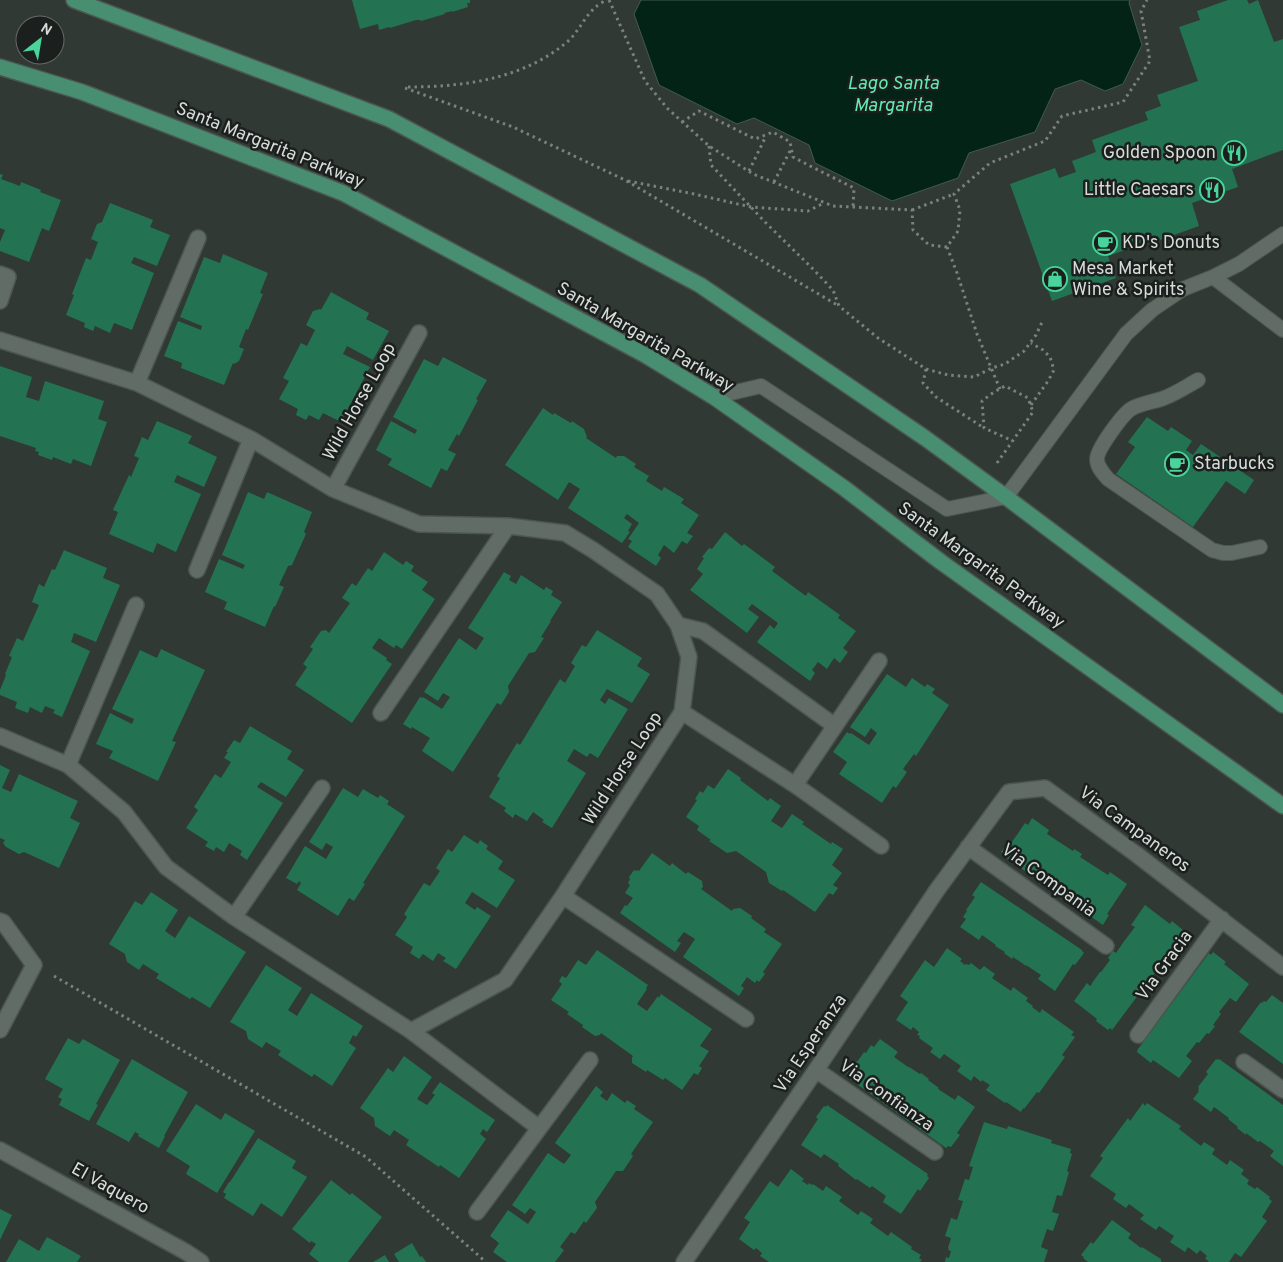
<svg xmlns="http://www.w3.org/2000/svg" width="1283" height="1262" font-family="Overpass,sans-serif">
<rect width="100%" height="100%" fill="#303934"/>
<path fill="#022316" stroke="#425a50" d="M641,0H1130L1129,3L1142,45L1123,84L1105,91L1081,80L1055,89L1035,132L969,153L958,178L892,201L815,163L809,145L754,118L737,124L659,85L634,14Z"/>
<path fill="#237353" d="M352,0H470V3H467L468,7L452,12V11L444,13L445,14L421,21L420,20H416L390,28L389,27L379,30L378,24L360,29Z
M1228,0H1247L1249,4L1258,0L1274,42L1283,39V150L1232,169L1238,187L1192,203L1199,226L1149,244L1148,242L1108,256L1116,278L1052,301L1010,184L1055,168L1059,178L1076,172L1072,161L1096,152L1092,140L1148,120L1145,112L1161,106L1157,95L1198,81L1179,27L1200,20L1197,11Z
M0,174L3,175L1,179L20,186L21,182L41,190L40,192L61,200L49,231L42,228L29,262L0,251V242L5,230L0,228Z
M110,203L153,220L150,227L170,235L157,266L134,257L131,263L154,273L132,330L114,323L110,333L95,326L93,331L84,327L85,323L66,315L74,295L72,294L86,258L91,260L98,242L91,239L97,224L102,222Z
M223,254L268,273L260,293L263,294L248,330L246,329L239,347L244,349L239,361L234,364L233,363L224,385L181,368L182,363L164,356L178,321L201,330L202,326L180,317L204,257L220,263Z
M331,292L369,313L366,319L389,331L373,360L347,346L343,354L370,367L341,422L323,413L319,420L309,415L306,420L296,415L298,409L279,399L289,381L283,378L301,343L307,346L315,330L306,325L313,311L320,309L321,310Z
M443,357L487,380L476,399L478,400L459,436L457,434L448,450L456,454L447,471L441,468L431,488L388,465L392,459L376,450L391,421L415,434L417,430L393,417L424,359L438,366Z
M0,366L32,377L26,397L39,401L45,381L104,401L98,419L107,422L91,466L73,459L71,464L53,457L52,460L38,455L39,452L35,451L36,448L0,436Z
M543,408L553,415L554,413L571,423L572,421L584,429L587,437L586,438L616,458L617,456H624L636,464L634,467L649,476L646,481L662,491L664,487L684,499L681,503L699,515L687,533L693,536L687,544L682,541L674,553L664,545L658,555L661,558L656,566L628,547L632,541L628,539L639,523L627,514L624,518L632,524L628,531L630,532L622,543L568,508L580,489L569,482L558,500L505,465Z
M1147,417L1168,431L1171,427L1192,441L1186,450L1193,455L1201,444L1254,480L1245,494L1226,481L1193,527L1116,474L1135,447L1128,442Z
M157,421L192,436L188,443L217,457L204,487L177,475L174,482L201,494L176,552L157,543L153,553L109,534L118,512L113,510L129,475L131,477L139,458L134,456L142,437L148,440Z
M248,492L264,499L267,492L312,512L304,532L306,534L292,565L288,566L279,585L284,587L275,607L274,606L265,627L224,609L227,602L205,592L219,559L243,569L245,565L222,555Z
M725,532L742,546L744,544L775,567L772,571L806,596L808,592L840,615L838,618L856,631L843,648L848,652L840,663L834,658L827,669L818,662L812,670L815,673L810,681L757,642L770,625L774,629L778,623L752,604L748,609L759,617L747,633L690,590L703,574L697,569L704,558L702,557L709,548L712,549Z
M64,550L107,568L103,578L120,585L96,642L74,633L71,642L90,651L62,717L53,713L55,710L45,706L42,713L30,707L28,713L15,708L17,702L0,695V690L6,675L5,674L12,657L9,656L17,638L23,641L39,605L32,602L39,584L44,587L52,569L55,570Z
M384,552L403,565L406,561L414,566L411,571L428,582L422,590L435,599L402,649L396,645L394,648L379,638L372,648L387,658L386,660L392,664L352,723L295,685L307,667L303,664L313,649L310,647L321,631L326,630L329,633L350,603L342,598L352,583L356,586L368,568L372,571Z
M504,572L511,576L509,580L516,584L521,575L544,590L546,587L553,591L551,595L562,602L550,621H551L541,637L544,638L535,652L529,653L508,686L509,692L501,705L497,703L453,772L422,751L430,738L412,727L411,729L403,724L420,697L423,698V697L442,709L450,697L443,693L438,701L424,692L459,638L476,650L484,638L468,628Z
M597,630L642,658L637,666L650,674L632,703L607,689L600,700L605,704L609,698L628,709L598,758L590,753L587,757L574,749L567,761L586,773L552,828L542,822L544,820L533,812L527,821L515,814L513,818L504,811L506,808L489,797L500,778L497,776L517,743L520,745L560,679L565,683L575,666L571,663L582,645L586,647Z
M161,649L205,670L172,741L176,742L158,781L109,758L113,751L96,744L110,713L132,724L134,719L112,709L140,650L157,658Z
M887,674L906,687L912,678L925,687L927,684L935,689L932,693L949,705L916,756L914,754L903,769L907,772L896,788L893,786L882,803L839,774L847,762L833,752L847,732L850,734L851,733L869,745L877,733L871,728L865,737L850,727Z
M250,726L292,751L287,759L304,770L286,797L261,782L257,787L283,803L247,860L240,855L242,851L229,843L224,852L216,847L214,851L205,846L208,842L186,828L198,810L194,807L215,774L221,778L231,762L224,758L228,752H226L234,740L240,743Z
M0,765L10,770L2,788L11,792L19,774L78,801L70,818L80,823L59,868L24,852L19,854L6,847L3,843L5,840L0,838Z
M728,769L741,778L740,780L768,801L770,798L781,806L771,821L782,828L792,814L804,822L802,824L831,844L832,842L843,849L832,865L842,873L833,885L838,888L833,895L829,893L815,912L783,890L782,891L769,883L766,872L736,851L727,853L709,841L711,840L697,830L699,826L686,817L697,800L695,799L700,791L703,793L708,785L714,789Z
M343,788L358,797L363,789L378,798L380,795L389,801L387,804L405,816L363,883L365,884L354,901L349,898L338,916L297,890L301,883L299,881L297,884L286,878L305,846L326,859L333,847L326,843L322,850L309,842Z
M1032,818L1049,830L1047,834L1073,851L1074,849L1082,854L1080,857L1108,875L1110,872L1127,884L1107,914L1109,915L1103,925L1002,855L1004,854L1001,852L1009,841L1012,842L1025,823L1028,825Z
M464,835L478,844L480,840L488,846L486,849L503,861L498,869L515,880L497,908L472,892L465,903L475,910L477,907L491,916L456,969L443,961L446,958L438,953L433,961L423,954L419,959L410,953L413,947L395,935L407,917L404,914L424,883L430,886L440,871L436,868L448,849L452,852Z
M652,853L670,866L672,863L686,874L688,872L702,881L703,887L701,889L732,911L733,909L740,908L752,916L751,918L766,929L764,932L782,944L763,972L765,974L759,982L757,980L755,983L747,977L741,986L744,988L739,996L683,957L695,939L684,932L677,941L681,943L675,952L620,913L625,905L627,906L633,898L625,893L630,885L628,883L630,879L629,877L634,870L636,871L637,870L639,871Z
M981,882L1082,950V951L1084,953L1075,965L1073,964L1055,991L1038,979L1041,975L1026,965V966L1013,957L1012,959L1004,953L1005,952L995,946L996,945L982,935L979,940L960,927L966,919L963,917L967,911L966,910L975,897L972,895Z
M151,892L178,910L165,931L175,938L189,916L246,952L210,1008L192,997L190,999L156,978L159,974L143,964L139,970L127,962L125,954L109,944L135,901L142,905Z
M1145,905L1170,924L1172,921L1183,930L1182,932L1184,934L1112,1030L1110,1028L1108,1030L1096,1021L1097,1019L1074,1001L1087,983L1090,986L1092,984V983L1100,972H1101L1110,960L1108,958L1113,951L1116,953L1125,940L1135,927L1131,925Z
M947,948L962,959L960,961L965,965L966,964L969,965L971,963L980,970L984,966L995,974L992,978L1011,991L1013,987L1028,998L1026,1001L1033,1006L1032,1007L1040,1013L1042,1009L1074,1032L1071,1035L1075,1037L1062,1055L1065,1057L1039,1093L1037,1092L1024,1109L1023,1108L1021,1112L1006,1102L1005,1103L986,1090L990,1085L982,1080L981,1082L974,1076L971,1081L957,1071L961,1066L944,1054L940,1059L930,1052L933,1048L919,1038L920,1036L917,1035L919,1032L913,1027L911,1030L896,1020L908,1002L900,996L925,960L934,967Z
M597,950L648,985L646,988L647,989L637,1004L647,1011L658,996L659,998L661,994L712,1029L700,1046L709,1051L699,1066L702,1068L698,1075L694,1073L682,1090L665,1078L663,1080L647,1070L646,1072L632,1063V1058L633,1056L601,1033L600,1035L595,1036L582,1027L583,1025L567,1014L569,1012L551,1000L562,984L559,981L562,976L566,978L578,960L586,965Z
M1213,952L1226,962L1224,964L1249,984L1236,1002L1230,998L1219,1012L1221,1014L1213,1025L1215,1026L1209,1034L1207,1033L1199,1043L1197,1042L1186,1056L1192,1061L1179,1078L1153,1060L1151,1063L1137,1052L1138,1049L1209,953L1211,955Z
M266,965L302,988L288,1010L297,1016L311,993L363,1026L356,1037L353,1035L349,1043L356,1048L332,1086L314,1074L312,1077L278,1055L281,1051L266,1042L262,1048L248,1039L246,1031L230,1022Z
M1272,995L1283,1003V1064L1239,1032L1261,1002L1262,1003L1264,1001L1266,1002Z
M68,1038L79,1044L83,1039L120,1060L96,1104L98,1105L89,1121L59,1105L62,1099L58,1097L63,1089L45,1079Z
M880,1039L898,1052L894,1057L908,1067H909L920,1074L921,1073L929,1079L928,1080L939,1088L938,1089L955,1100L958,1095L975,1107L957,1133L960,1135L951,1147L948,1146L946,1148L847,1077L848,1075L846,1074L856,1061L857,1062L864,1052L866,1053L871,1045L874,1047Z
M404,1056L432,1077L417,1099L427,1105L435,1095L432,1093L440,1082L495,1120L487,1132L483,1129L480,1134L486,1139L459,1178L440,1165L439,1167L406,1145L409,1140L394,1130L390,1136L375,1126L374,1118L360,1108L388,1068L393,1072Z
M132,1059L188,1092L164,1136H165L159,1148L138,1136L139,1134L135,1132L129,1142L96,1124Z
M1216,1059L1218,1060L1219,1059L1283,1105V1166L1270,1156L1274,1151L1260,1141L1258,1142L1246,1133V1135L1237,1128L1238,1127L1228,1119L1229,1118L1214,1107L1211,1112L1193,1099L1199,1091L1198,1090L1199,1088L1198,1087L1208,1074L1206,1072Z
M596,1086L603,1092L600,1096L607,1101L612,1093L625,1103L627,1100L636,1106L634,1109L653,1122L631,1154L633,1156L623,1171H616L595,1202L597,1208L586,1223L584,1221L575,1234L571,1232L560,1247L564,1250L555,1262H507L493,1252L499,1243L490,1236L508,1210L528,1224L536,1212L530,1208L525,1214L512,1205L548,1153L564,1164L571,1155L555,1143Z
M1143,1103L1145,1106L1147,1103L1181,1126L1179,1129L1201,1146L1204,1142L1215,1149L1212,1154L1227,1165L1230,1160L1244,1170L1241,1174L1249,1180L1247,1184L1255,1189L1257,1187L1270,1197L1269,1199L1272,1201L1262,1217L1267,1221L1241,1257L1235,1253L1229,1262H1209L1205,1258L1207,1256L1200,1250L1197,1254L1188,1247L1185,1252L1170,1242L1174,1236L1159,1226L1156,1230L1140,1219L1144,1215L1129,1204L1126,1208L1113,1199L1116,1194L1090,1176L1103,1158L1100,1156L1128,1118L1130,1121Z
M196,1104L221,1120L225,1113L255,1131L217,1193L186,1174L190,1166L166,1151Z
M827,1105L928,1174L927,1176L929,1178L920,1191L918,1189L901,1214L883,1202L886,1196L872,1186L870,1188L857,1179L856,1180L838,1166L839,1164L824,1154L821,1158L801,1145L818,1119L816,1117L824,1106L826,1107Z
M984,1122L1007,1129L1008,1126L1052,1140L1051,1143L1071,1149L1070,1153L1072,1154L1067,1171L1069,1172L1062,1196L1057,1195L1052,1212L1059,1214L1053,1231L1047,1229L1041,1247L1048,1250L1044,1262H945L946,1257L949,1258L951,1251L948,1250L949,1248H948L951,1238L945,1236L951,1218L957,1220L963,1201L958,1200L965,1179L969,1180L973,1167L969,1166Z
M258,1138L296,1161L292,1168L307,1177L282,1217L261,1203L253,1216L224,1198L226,1194L223,1192L229,1182H230Z
M791,1169L804,1179L802,1181L808,1185L809,1183L812,1185L813,1184L823,1191L826,1186L842,1197L839,1201L858,1215L861,1211L873,1219L870,1223L888,1236L891,1232L912,1247L911,1249L921,1255L919,1258L922,1260L920,1262H769L760,1256L762,1253L756,1248L754,1250L739,1239L750,1222L744,1218L770,1181L778,1187Z
M331,1180L350,1195L352,1193L382,1217L348,1262H319L309,1254L316,1244L311,1241L310,1243L292,1229Z
M0,1209L12,1215L0,1240Z
M1112,1220L1131,1234L1128,1238L1141,1248L1142,1247L1161,1259V1261L1162,1262H1088L1083,1258L1084,1257L1081,1255L1091,1242L1093,1244Z
M47,1237L81,1256L77,1262H6L19,1239L39,1251Z
M412,1243L420,1257L422,1256L426,1262H399L394,1254Z
M385,1255L389,1262H373Z"/>
<g fill="none" stroke-linecap="round" stroke-linejoin="round">
<defs>
<path id="lane" d="M1213,277L1283,330
M1198,380C1187,386 1177,393 1164,398C1154,402 1141,403 1131,409C1123,414 1097,449 1097,459C1097,467 1103,473 1108,479L1212,550L1223,553H1232L1260,547
M714,397L761,386L947,509L1006,497L1126,334L1152,310L1183,289L1213,277L1239,264L1283,234"/>
<path id="street" d="M0,274L8,277L0,301
M0,340L137,383L251,439L333,489L419,524L508,526L565,533L593,550L657,594L678,625L689,657L682,712L563,896L505,980L411,1031
M137,383L198,238
M333,489L419,333
M197,570L251,439
M678,625L703,631L835,726
M682,712L795,785L881,846
M381,713L508,526
M0,736L68,765L124,812L166,867L234,917L411,1031L539,1128
M68,765L136,605
M795,785L879,661
M968,847L1106,946
M563,896L746,1019
M234,917L322,788
M0,921L3,922L34,965L0,1030
M1138,1035L1222,919
M1244,1062L1283,1090
M816,1070L935,1152
M0,1150L186,1252L201,1262
M477,1212L590,1060
M684,1262L816,1070L937,890L1009,792L1045,788L1136,854L1283,967"/>
<path id="primary" d="M74,0L389,119L700,285L925,438L1006,497L1283,705
M0,67L82,92L343,193L647,356L714,397L844,488L941,562L1283,806"/>
</defs>
<use href="#lane" stroke="#4c5551" stroke-width="16"/>
<use href="#street" stroke="#4c5551" stroke-width="18"/>
<use href="#primary" stroke="#4c5551" stroke-width="18"/>
<path stroke="#7b827e" stroke-width="3" stroke-dasharray="2.5 4" stroke-linecap="butt" d="M609,0L645,81L667,108L709,146L753,174L833,206L912,210L913,230L929,245L947,247L958,231L960,210L954,194L990,163L1045,141L1062,116L1123,102L1150,61L1141,11L1147,0
M408,87C464,87 523,79 567,42C579,32 585,15 597,6C599,4 603,2 606,0
M405,88L513,127L625,180L839,306
M682,122L699,111L755,139L773,132L790,142L793,157L814,168L854,188L853,207
M709,146L711,165L765,222L813,269L833,290L839,306L878,338L926,369L948,375L974,377L992,368L1005,364L1024,351L1036,335L1043,320
M749,171L766,136
M628,181L694,194L751,207L808,211L824,203
M774,182L791,149
M912,210L954,194
M947,247L957,273L977,334L1000,389
M926,369L923,383L936,397L984,428
M1031,405L1048,381L1054,370L1050,357L1043,350L1031,343
M997,463L1033,412L1028,398L1005,386L994,392L982,401L984,428L1013,441
M54,976L366,1157L486,1262"/>
<use href="#lane" stroke="#616c66" stroke-width="14"/>
<use href="#street" stroke="#616c66" stroke-width="15"/>
<use href="#primary" stroke="#488f72" stroke-width="15"/>
</g>
<defs>
<symbol id="restaurant-ring" viewBox="-11 -11 22 22"><circle r="9.5" fill="#1b1f1d" stroke="#49d49c" stroke-width="1.5"/><path d="M-5-6h1v4h1v-4h1v4h1v-4h1v5L-1.5 .5V6h-2V.5L-5-1ZM5-6V6H3V1.5H1.5Q1.5-4 5-6Z" fill="#49d49c"/></symbol>
<symbol id="cafe-ring" viewBox="-11 -11 22 22"><circle r="9.5" fill="#1b1f1d" stroke="#49d49c" stroke-width="1.5"/><path d="M-5.5-4.5H6V0H3Q3 3.5 0 3.5H-2.5Q-5.5 3.5-5.5 0ZM3-3.2v2h1.7v-2ZM-6 4.5H4V6H-6Z" fill="#49d49c"/></symbol>
<symbol id="shop-ring" viewBox="-11 -11 22 22"><circle r="9.5" fill="#1b1f1d" stroke="#49d49c" stroke-width="1.5"/><path d="M-5-2.5h2.3a2.7 3.5 0 0 1 5.4 0H5L5.5 6h-11ZM-1.5-2.5h3a1.5 2.3 0 0 0-3 0Z" fill="#49d49c"/></symbol>
</defs>
<g fill-rule="evenodd">
<use href="#restaurant-ring" x="1220" y="139" width="28" height="28"/>
<use href="#restaurant-ring" x="1198" y="176" width="28" height="28"/>
<use href="#cafe-ring" x="1091" y="229" width="28" height="28"/>
<use href="#shop-ring" x="1041" y="265" width="28" height="28"/>
<use href="#cafe-ring" x="1163" y="450" width="28" height="28"/>
</g>
<g text-anchor="middle" dominant-baseline="central" stroke-width="5" stroke-linejoin="round" paint-order="stroke">
<g font-size="18" fill="#d6dcd9" stroke="#1b1f1d">
<text transform="translate(270 146) rotate(22)">Santa Margarita Parkway</text>
<text transform="translate(645 338) rotate(30)">Santa Margarita Parkway</text>
<text transform="translate(360 402) rotate(-61)">Wild Horse Loop</text>
<text transform="translate(981 566) rotate(36)">Santa Margarita Parkway</text>
<text transform="translate(623 769) rotate(-57)">Wild Horse Loop</text>
<text transform="translate(1134 830) rotate(36)">Via Campaneros</text>
<text transform="translate(1048 881) rotate(36)">Via Compania</text>
<text transform="translate(1165 966) rotate(-54)">Via Gracia</text>
<text transform="translate(811 1044) rotate(-56)">Via Esperanza</text>
<text transform="translate(886 1096) rotate(35)">Via Confianza</text>
<text transform="translate(110 1189) rotate(29)">El Vaquero</text>
</g>
<g font-size="18" fill="#d6dcd9" stroke="#1b1f1d" text-anchor="start">
<text x="1216" y="153" text-anchor="end">Golden Spoon</text>
<text x="1194" y="190" text-anchor="end">Little Caesars</text>
<text x="1122" y="243">KD's Donuts</text>
<text x="1072" y="269">Mesa Market<tspan x="1072" dy="21">Wine &amp; Spirits</tspan></text>
<text x="1194" y="464">Starbucks</text>
</g>
<g font-size="19" font-style="italic" fill="#62ebb2" stroke="#1b1f1d">
<text x="893" y="84">Lago Santa<tspan x="893" dy="22">Margarita</tspan></text>
</g>
</g>
<g transform="translate(40 40) rotate(31)"><circle r="24" fill="#1b1f1d" stroke="#666b68"/>
<path d="M0-4L9 19L0 12L-9 19Z" fill="#49d49c"/>
<text y="-8" font-size="14" font-weight="bold" text-anchor="middle" fill="#d6dcd9">N</text>
</g>
</svg>
